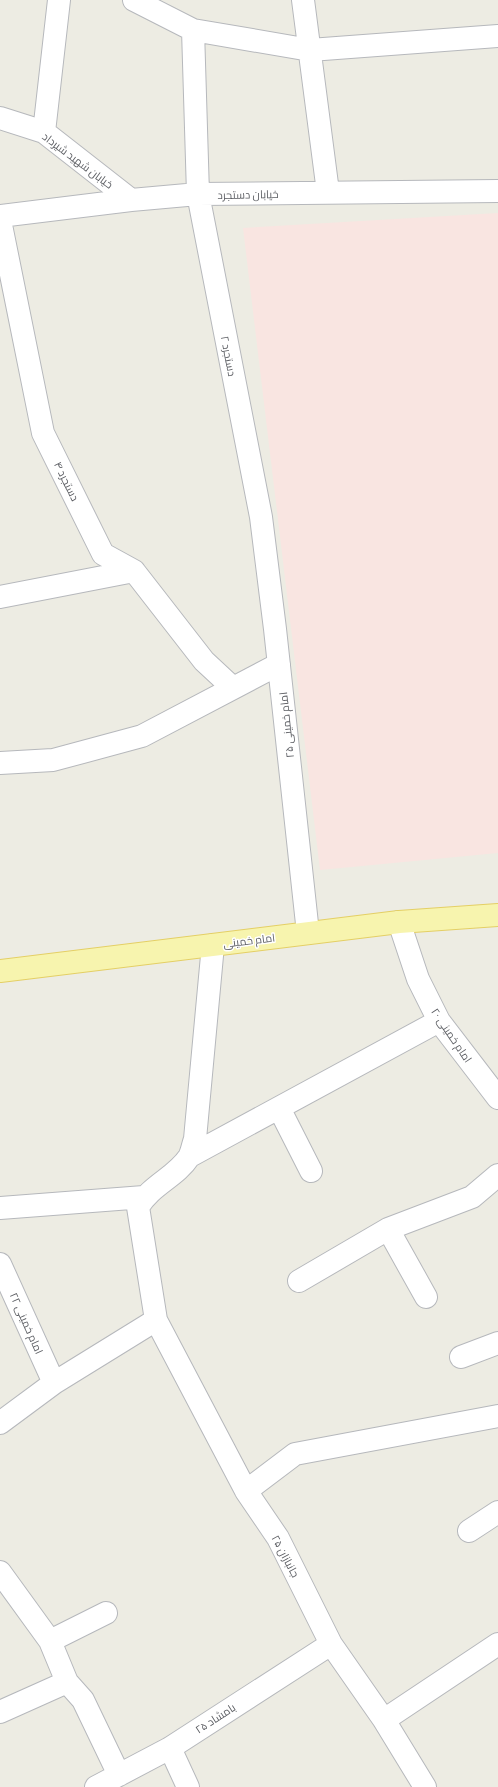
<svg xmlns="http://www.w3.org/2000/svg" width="498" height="1787" font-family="Manrope,Cairo,sans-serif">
<rect width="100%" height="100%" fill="#edece3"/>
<path fill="#f9e5e1" d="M498,213V853L320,870L243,228Z"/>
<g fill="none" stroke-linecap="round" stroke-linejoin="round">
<defs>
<path id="minor" d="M134,0L193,30L310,50L498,36
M303,0L328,192
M193,30L198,194L261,517L275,629L308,933
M0,118L44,132L131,200
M44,132L59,0
M0,216L131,200L198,194L498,191
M0,220L43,433L103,554L134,571L204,661L233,688
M0,597L134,571
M0,763L53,760L142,736L279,664
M399,922L418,979L439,1021L498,1098
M213,945L195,1139C193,1144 192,1152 189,1157C176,1177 151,1185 138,1207L156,1320L246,1491L278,1538L331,1644L384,1720L425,1787
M279,1108L311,1171
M190,1156L439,1021
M0,1208L144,1197
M388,1229L426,1297
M0,1264L54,1383
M299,1281L388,1229L472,1197L498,1175
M461,1357L498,1343
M0,1423L54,1383L156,1320
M246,1491L295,1454L498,1416
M469,1531L498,1512
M0,1572L50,1641L67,1682L83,1700L119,1775
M50,1641L106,1613
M0,1712L67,1682
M384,1720L498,1644
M170,1748L188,1787
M96,1787L170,1748L331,1644"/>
<path id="major" d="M0,971L399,922L498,915"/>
</defs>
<use href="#minor" stroke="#b6b8bc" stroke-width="24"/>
<use href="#major" stroke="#e4cf65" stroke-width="24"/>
<use href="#minor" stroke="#fff" stroke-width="22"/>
<use href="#major" stroke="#f7f4ae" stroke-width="22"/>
</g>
<g text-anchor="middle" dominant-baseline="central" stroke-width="3" stroke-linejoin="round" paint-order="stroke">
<g font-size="11" fill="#5c5e63" stroke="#fff">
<text transform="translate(78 160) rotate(37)">خیابان شهید شیرداد</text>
<text transform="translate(248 194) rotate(-1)">خیابان دستجرد</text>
<text transform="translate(229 356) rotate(79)">دستجرد ۲</text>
<text transform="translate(67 481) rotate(64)">دستجرد ۴</text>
<text transform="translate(286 725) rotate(-96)">امام خمینی ۲۵</text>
<text transform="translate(249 940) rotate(-7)">امام خمینی</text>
<text transform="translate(452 1035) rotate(56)">امام خمینی ۲۰</text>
<text transform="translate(27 1323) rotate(66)">امام خمینی ۲۲</text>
<text transform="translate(286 1556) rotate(62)">جانبازان ۲۵</text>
<text transform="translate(215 1718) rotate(-33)">بامشاد ۲۵</text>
</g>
</g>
</svg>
